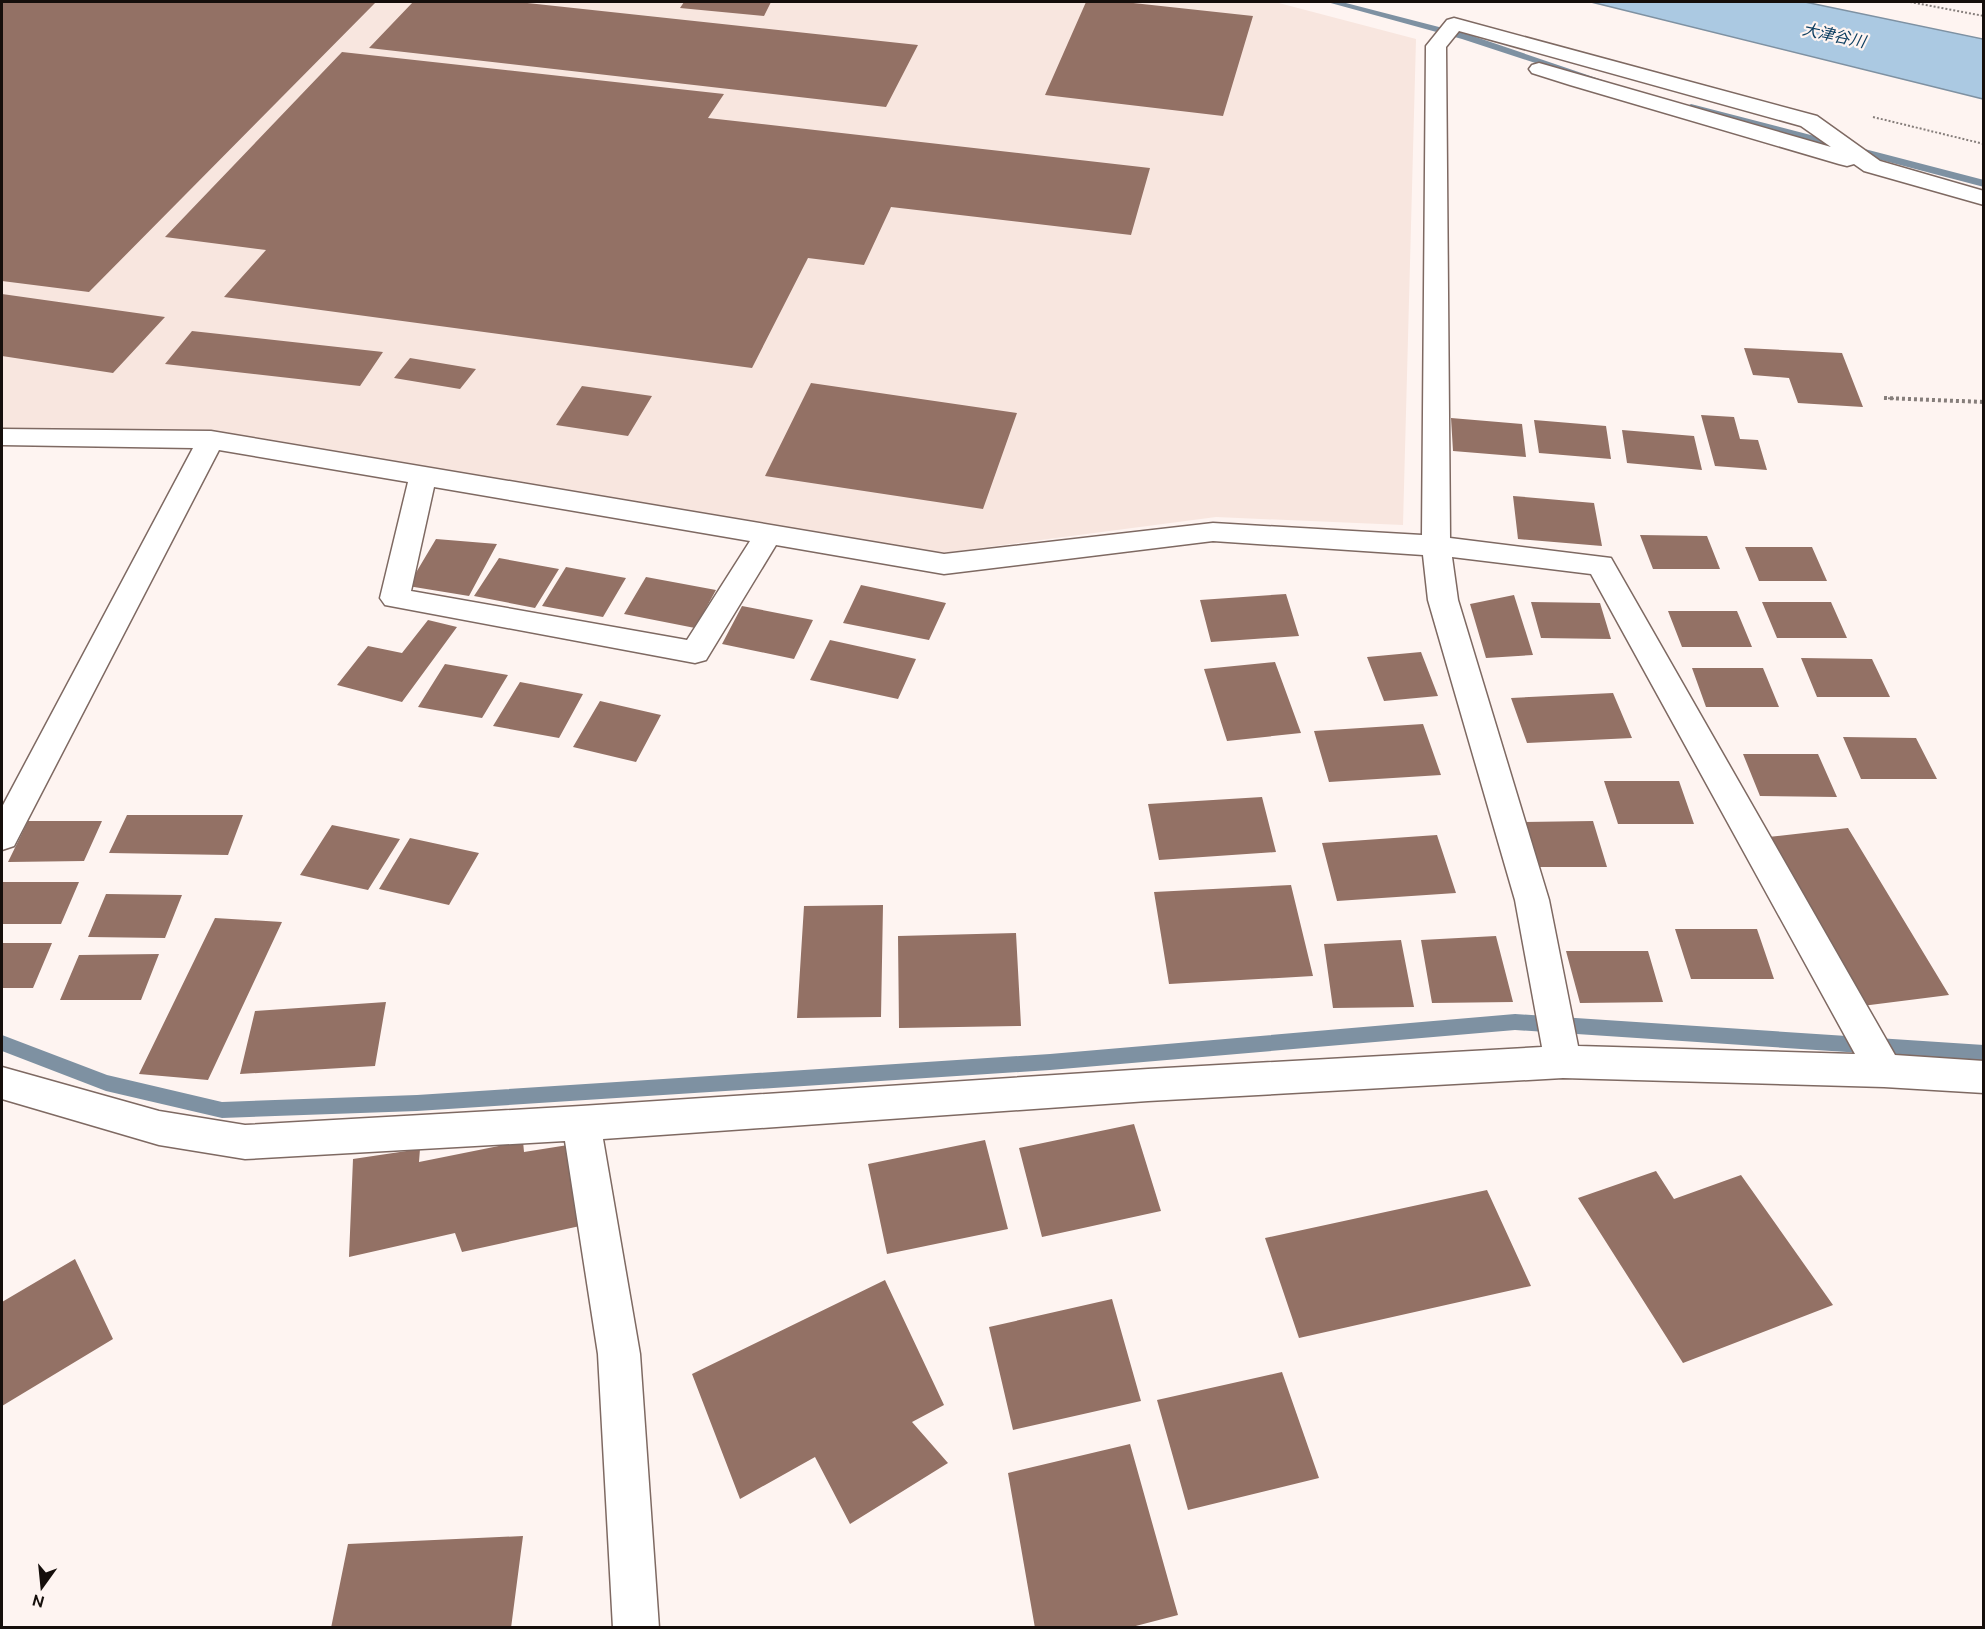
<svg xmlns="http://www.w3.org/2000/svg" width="1985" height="1629" font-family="Ubuntu,'Noto Sans JP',sans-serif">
<rect width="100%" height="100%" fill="#fef4f1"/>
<path fill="#f8e6df" d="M2,2H1275L1416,39L1403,525L1216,517L943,553L237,435L2,430Z"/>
<path fill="#abc9e2" stroke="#7e91a2" stroke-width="1.5" d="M1591,2H1805L1983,39V99Z"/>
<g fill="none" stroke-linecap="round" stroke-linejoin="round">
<path fill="#7e91a2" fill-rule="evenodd" d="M1327,2H1342L1470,35L1611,83L1602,85L1462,39Z
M1691,104L1984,180V187L1687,109L1686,107Z
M1515,1014L1984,1045V1061L1515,1030L1050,1070L417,1111L222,1118L106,1091L2,1051V1035L107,1075L222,1102L417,1095L1050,1054Z"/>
</g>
<path fill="#937165" d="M2,2H376L89,292L2,281Z
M413,2H518L918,45L886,107L369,48Z
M684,2H771L764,16L680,8Z
M1086,2H1124L1253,16L1223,116L1045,95Z
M342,52L724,94L708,118L1150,168L1131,235L891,207L864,265L808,258L752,368L224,297L266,250L165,237Z
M2,294L165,317L113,373L2,356Z
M192,331L383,352L360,386L165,364Z
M1744,348L1842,353L1863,407L1798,403L1789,378L1753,375Z
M410,358L476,369L460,389L394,378Z
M811,383L1017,413L983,509L765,476Z
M582,386L652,396L628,436L556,425Z
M1701,415L1734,417L1740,439L1758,440L1767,470L1715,466Z
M1451,418L1522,424L1526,457L1453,451Z
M1534,420L1606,426L1611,459L1539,453Z
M1622,430L1694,436L1702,470L1627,463Z
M1513,496L1594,503L1602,546L1518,539Z
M1640,535L1707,536L1720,569H1653Z
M436,539L497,544L469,596L408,586Z
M1745,547H1812L1827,581H1759Z
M499,558L559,569L535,608L474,596Z
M566,567L626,578L603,617L542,606Z
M646,577L716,590L695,628L624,614Z
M861,585L946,603L929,640L843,623Z
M1286,594L1299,636L1211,642L1200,600Z
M1514,595L1533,655L1486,658L1470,604Z
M1531,602L1600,603L1611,639L1541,638Z
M1762,602H1831L1847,638H1777Z
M742,606L813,620L794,659L722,644Z
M1668,611H1737L1752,647H1682Z
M428,620L457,627L402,702L337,685L368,646L402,653Z
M830,640L916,659L898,699L810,680Z
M1421,652L1438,696L1384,701L1367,657Z
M1801,658L1872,659L1890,697H1817Z
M1275,662L1301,733L1227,741L1204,669Z
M445,664L508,675L482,718L418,707Z
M1692,668H1763L1779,707H1706Z
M520,682L583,694L559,738L493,726Z
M1613,693L1632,738L1527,743L1511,698Z
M600,701L661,715L636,762L573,747Z
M1423,724L1441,775L1329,782L1314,731Z
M1843,737L1916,738L1937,779H1861Z
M1743,754H1818L1837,797L1760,796Z
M1604,781H1679L1694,824H1618Z
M1262,797L1276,852L1159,860L1148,804Z
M127,815H243L228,855L109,853Z
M28,821H102L84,861L8,862Z
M1593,821L1607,867H1528L1516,822Z
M332,825L400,839L368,890L300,875Z
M1848,828L1949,995L1862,1006L1768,837Z
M1437,835L1456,893L1337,901L1322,843Z
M410,838L479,853L449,905L379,889Z
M2,882H79L61,924H2Z
M1291,885L1313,976L1169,984L1154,892Z
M106,894L182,895L165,938L88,937Z
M883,905L881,1017L797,1018L804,906Z
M215,918L282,922L208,1080L139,1074Z
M1675,929H1757L1774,979H1691Z
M1016,933L1021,1026L899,1028L898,936Z
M1496,936L1513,1002L1432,1003L1421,940Z
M1401,940L1414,1007L1333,1008L1324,944Z
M2,943H52L33,988H2Z
M1566,951H1648L1663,1002L1580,1003Z
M159,954L141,1000H60L79,955Z
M386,1002L375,1066L240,1074L255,1011Z
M1134,1124L1161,1211L1042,1237L1019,1148Z
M985,1140L1008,1229L887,1254L868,1164Z
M523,1141L524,1152L568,1145L580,1226L462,1252L455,1233L349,1257L353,1159L420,1149L419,1162Z
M1656,1171L1674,1199L1741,1175L1833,1305L1683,1363L1578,1198Z
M1487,1190L1531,1286L1299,1338L1265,1238Z
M75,1259L113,1339L2,1406V1302Z
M885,1280L944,1405L912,1422L948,1463L850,1524L815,1457L740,1499L692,1374Z
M1112,1299L1141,1401L1013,1430L989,1327Z
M1282,1372L1319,1478L1188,1510L1157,1400Z
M1130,1444L1178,1615L1128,1628H1035L1008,1473Z
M523,1536L511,1628H331L348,1544Z"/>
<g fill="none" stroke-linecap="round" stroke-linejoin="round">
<defs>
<path id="street" d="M1454,18L1817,116L1880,161L1984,191V205L1864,171L1854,164L1847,166L1839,164L1570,85L1532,73L1529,69L1532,65L1539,63L1546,65L1831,147L1801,126L1459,31L1446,47L1450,538L1611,558L1895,1055L1984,1061V1093L1884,1087L1563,1078L1148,1101L603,1139L640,1354L659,1628H613L598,1354L565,1141L245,1159L159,1145L2,1099V1067L159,1111L245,1125L581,1106L1148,1069L1542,1047L1515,900L1428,600L1423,555L1213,541L944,574L776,545L706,660L695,663L385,605L380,598L408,482L219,450L14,846L2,850V807L193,448L2,445V429L211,431L944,554L1213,523L1422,535L1426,46L1447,20ZM434,487L750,541L687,640L411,591ZM1452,557L1591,574L1855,1054L1578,1046L1549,900L1458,600Z"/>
</defs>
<use href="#street" stroke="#7e6962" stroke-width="3"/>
<path stroke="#867e7b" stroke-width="2" stroke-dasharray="2 2" stroke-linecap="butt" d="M1910,2L1984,16
M1873,117L1984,144
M1884,398L1900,399"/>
<path stroke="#867e7b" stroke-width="4" stroke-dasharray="3 3" stroke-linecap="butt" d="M1884,398L1984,402"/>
<use href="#street" fill="#fff" fill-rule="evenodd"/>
</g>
<g text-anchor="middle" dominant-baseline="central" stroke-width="4.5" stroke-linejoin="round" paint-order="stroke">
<g font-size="16" font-style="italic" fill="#0f4062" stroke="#fef4f1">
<text transform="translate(1834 35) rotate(12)">大津谷川</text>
</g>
</g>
<rect width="1985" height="1629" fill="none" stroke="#150e0b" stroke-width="6"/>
<g transform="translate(42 1587) rotate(195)" stroke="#fef4f1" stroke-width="4.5" paint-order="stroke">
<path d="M0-4.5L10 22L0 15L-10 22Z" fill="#150e0b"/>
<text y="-9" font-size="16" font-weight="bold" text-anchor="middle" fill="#150e0b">N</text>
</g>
</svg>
